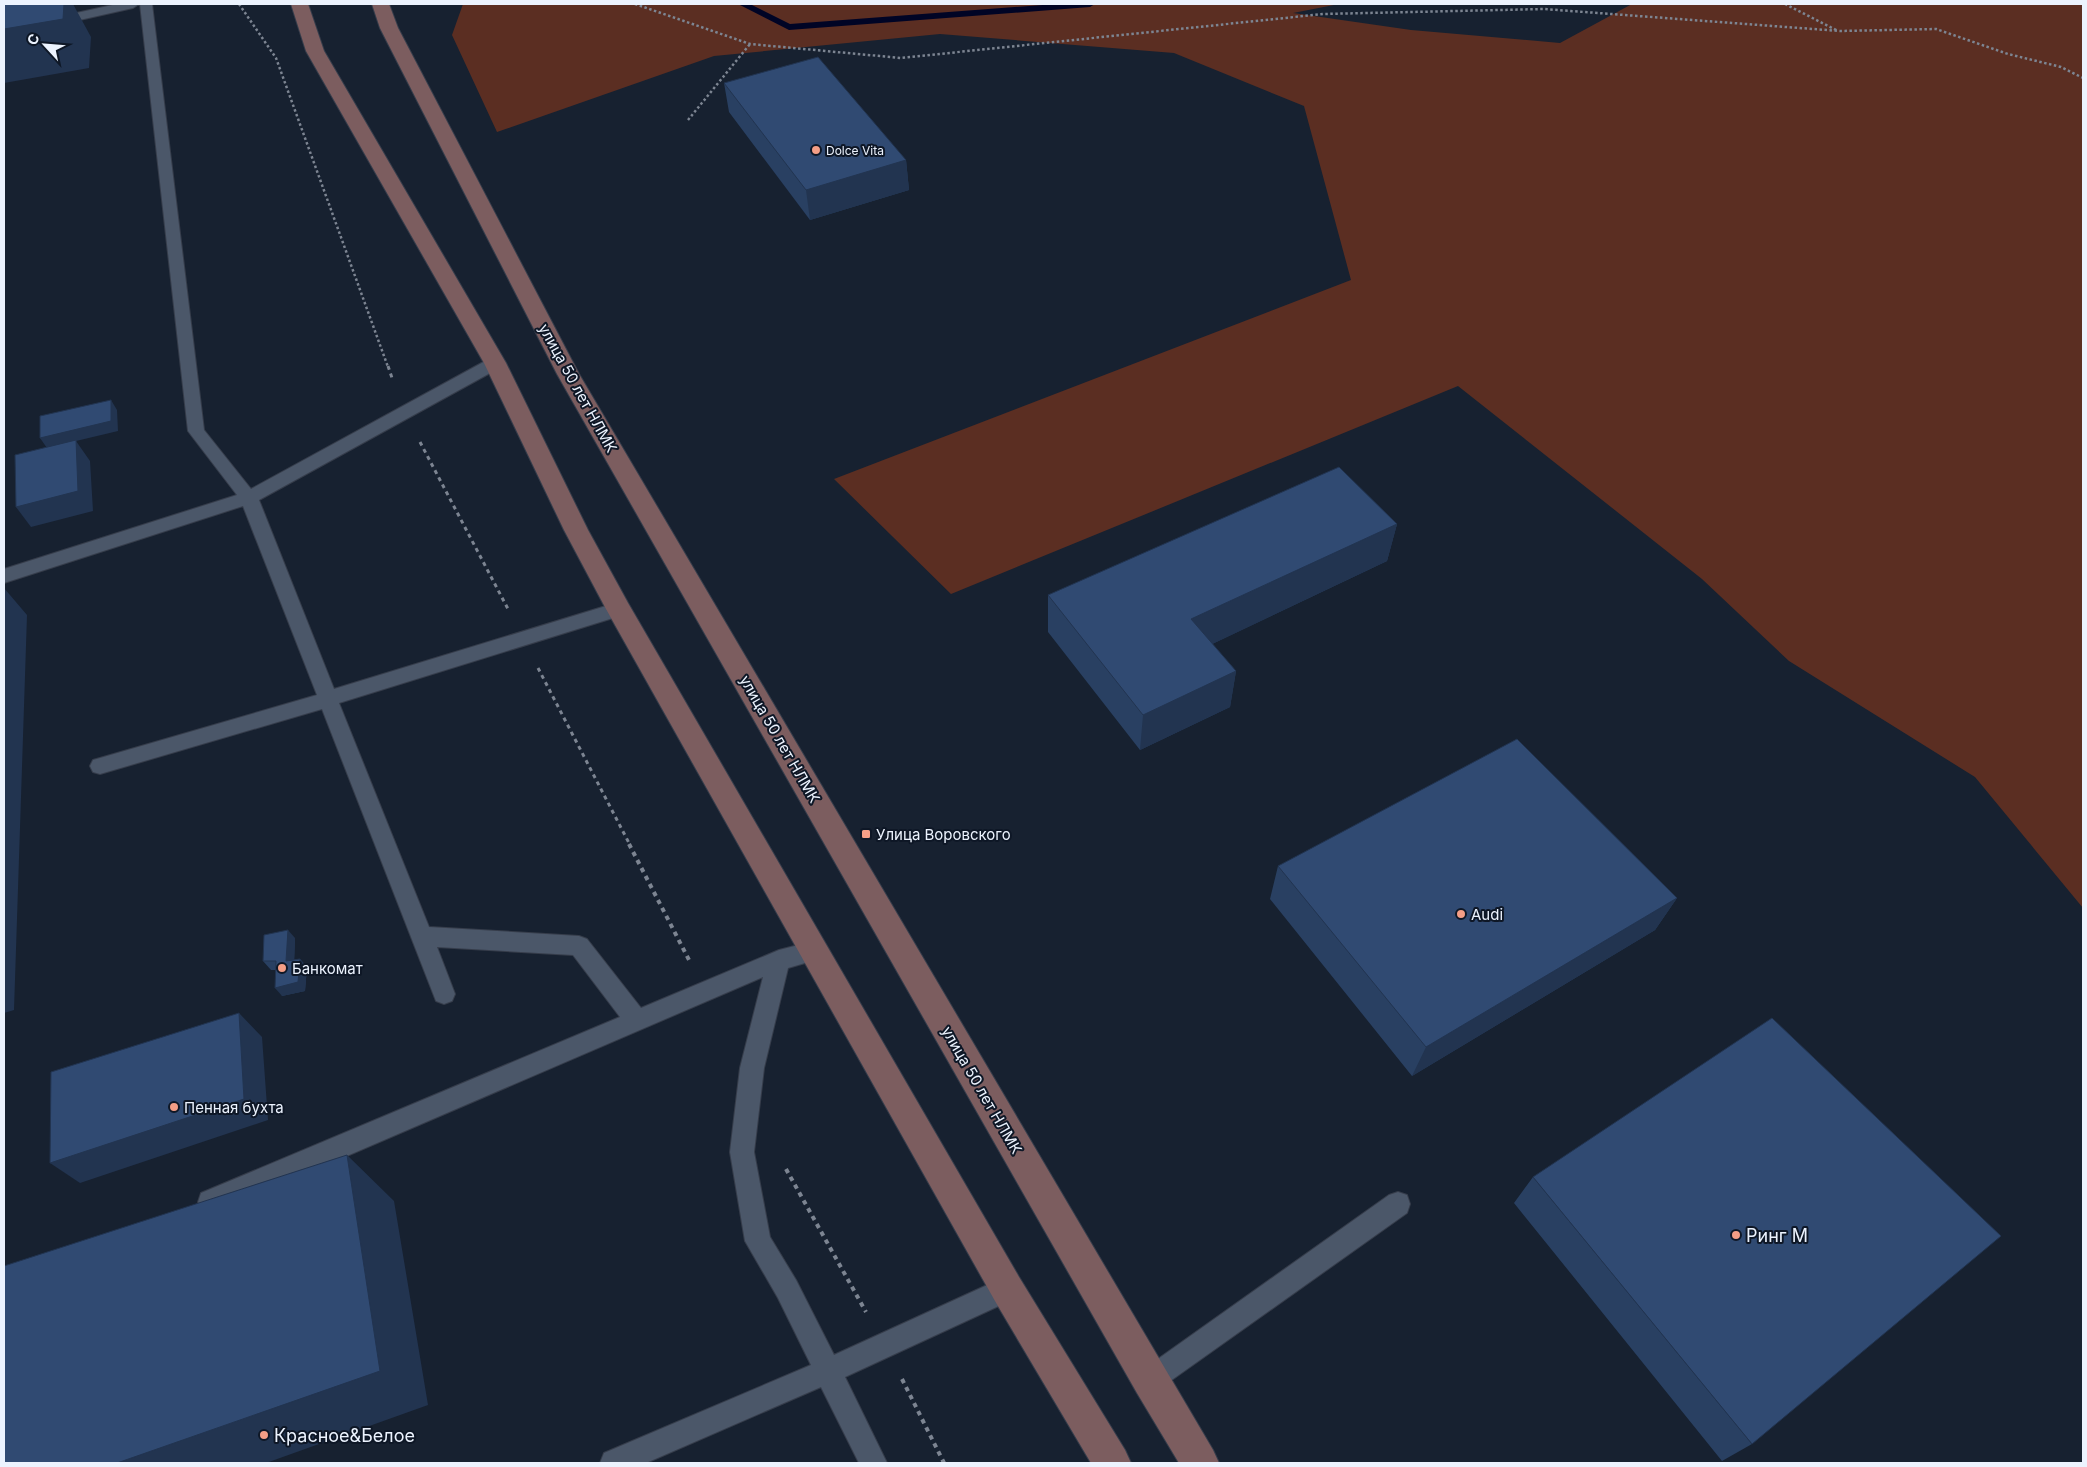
<svg xmlns="http://www.w3.org/2000/svg" width="2087" height="1467" font-family="Inter,sans-serif">
<rect width="100%" height="100%" fill="#172130"/>
<path fill="#5b2e22" d="M463,4H1339L1293,13L1411,30L1560,43L1632,4H2083V908L1975,777L1789,661L1702,579L1458,386L951,594L834,479L1351,280L1304,106L1174,53L940,34L714,56L497,132L452,35Z"/>
<g fill="none" stroke-linecap="round" stroke-linejoin="round">
<path fill="#000425" fill-rule="evenodd" d="M738,4H750L790,24L1056,4H1095L1090,7L789,30Z"/>
<defs>
<path id="service" d="M117,4H139L133,8L4,37V29Z
M140,4H152L204,430L251,489L489,359H501L503,363L501,367L259,500L334,689L619,602L626,604L628,609L626,614L339,703L429,927L579,936L587,939L641,1008L779,950L814,941L822,944L825,951L822,958L788,968L764,1068L754,1152L770,1237L796,1280L834,1355L1007,1276L1016,1280L1020,1289L1016,1298L845,1377L887,1463H859L821,1387L646,1463H600L604,1453L811,1365L778,1298L745,1241L730,1152L740,1068L763,977L219,1211L210,1214L201,1211L198,1202L201,1193L620,1017L573,955L437,947L455,994L452,1001L444,1004L436,1001L322,709L100,774L93,772L90,766L93,760L100,758L317,695L243,506L4,583V569L237,495L188,431Z
M1398,1192L1407,1195L1410,1204L1407,1213L1159,1389L1150,1393L1141,1389L1137,1380L1141,1371L1389,1195Z"/>
<path id="secondary" d="M291,4H308L324,51L506,363L588,530L628,603L1019,1277L1125,1450L1131,1463H1091L995,1301L606,609L564,530L484,363L306,51Z
M372,4H389L398,28L579,374L1213,1450L1219,1463H1179L1137,1393L557,374L380,28Z"/>
</defs>
<use href="#service" stroke="#363d4b" stroke-width="2"/>
<use href="#secondary" stroke="#363d4b" stroke-width="2"/>
<path stroke="#7d8592" stroke-width="2.5" stroke-dasharray="2.5 2.5" stroke-linecap="butt" d="M239,4L276,58L388,367
M635,4L750,44L901,58L1323,14L1544,9L1840,31L1936,29L2008,54L2061,67L2083,78
M1785,4L1838,31
M688,120L750,44"/>
<path stroke="#7d8592" stroke-width="3" stroke-dasharray="4 4" stroke-linecap="butt" d="M388,366L393,381
M420,442L508,609
M538,668L630,845"/>
<path stroke="#7d8592" stroke-width="4" stroke-dasharray="4.5 4.5" stroke-linecap="butt" d="M629,844L689,960
M786,1169L866,1312
M902,1379L944,1463"/>
<use href="#service" fill="#4b5769" fill-rule="evenodd"/>
<use href="#secondary" fill="#7c5d5f" fill-rule="evenodd"/>
</g>
<path fill="#294062" d="M724,83L906,160L909,190L810,220L729,112Z
M1397,524L1387,561L1212,644L1236,671L1230,707L1140,750L1048,632V595Z
M1278,866L1677,898L1655,930L1412,1076L1270,899Z
M295,938L294,960L300,959L307,967L305,991L282,996L276,970H271L263,961Z
M1533,1177L1752,1444L1722,1461L1514,1203Z"/>
<path fill="#223450" d="M64,4H73L91,37L89,68L4,83V29Z
M906,160L909,190L810,220L806,190Z
M111,400L117,410L118,431L76,441L90,461L93,511L31,527L16,507L47,448L40,438Z
M1397,524L1387,561L1187,656L1191,619Z
M4,588L27,615L14,1010L4,1013Z
M1236,671L1230,707L1140,750L1143,715Z
M1677,898L1655,930L1412,1076L1426,1047Z
M288,930L295,938L294,970L286,961Z
M300,959L307,967L305,991L282,996L275,988Z
M239,1013L262,1037L268,1120L80,1183L50,1163Z
M347,1155L394,1201L428,1405L266,1463H117Z"/>
<path fill="#304a72" stroke="#223450" d="M4,4H64L63,19L4,29Z
M818,57L906,160L806,190L724,83Z
M111,400V421L40,438V416Z
M76,440L78,491L16,507L15,455Z
M1339,467L1397,524L1191,619L1236,671L1143,715L1048,595Z
M1517,739L1677,898L1426,1047L1278,866Z
M288,930L286,961L300,959L298,982L275,988L276,961H263L264,935Z
M239,1013L244,1099L50,1163L51,1072Z
M1772,1018L2001,1236L1752,1444L1533,1177Z
M347,1155L380,1371L117,1463H4V1266Z"/>
<g fill="#f49e86" stroke="#0e1726" stroke-width="2">
<circle cx="816" cy="150" r="5"/>
<rect x="861" y="829" width="10" height="10" rx="2.5"/>
<circle cx="1461" cy="914" r="5"/>
<circle cx="282" cy="968" r="5"/>
<circle cx="174" cy="1107" r="5"/>
<circle cx="1736" cy="1235" r="5"/>
<circle cx="264" cy="1435" r="5"/>
</g>
<g text-anchor="middle" dominant-baseline="central" stroke-width="4" stroke-linejoin="round" paint-order="stroke">
<g font-size="12" fill="#ecf3fe" stroke="#0e1726" text-anchor="start">
<text x="826" y="150">Dolce Vita</text>
</g>
<g font-size="15" fill="#ecf3fe" stroke="#0e1726">
<text transform="translate(578 388) rotate(61)">улица 50 лет НЛМК</text>
<text transform="translate(780 739) rotate(60)">улица 50 лет НЛМК</text>
<text transform="translate(982 1090) rotate(60)">улица 50 лет НЛМК</text>
</g>
<g font-size="15" fill="#ecf3fe" stroke="#0e1726" text-anchor="start">
<text x="876" y="834">Улица Воровского</text>
<text x="1471" y="914">Audi</text>
<text x="292" y="968">Банкомат</text>
<text x="184" y="1107">Пенная бухта</text>
</g>
<g font-size="18" fill="#ecf3fe" stroke="#0e1726" text-anchor="start">
<text x="1746" y="1235">Ринг М</text>
<text x="274" y="1435">Красное&amp;Белое</text>
</g>
</g>
<rect width="2087" height="1467" fill="none" stroke="#ecf3fe" stroke-width="10"/>
<g transform="translate(45 45) rotate(296)" stroke="#0e1726" stroke-width="4" paint-order="stroke">
<path d="M0-4L9 19L0 12L-9 19Z" fill="#ecf3fe"/>
<text y="-8" font-size="14" font-weight="bold" text-anchor="middle" fill="#ecf3fe">С</text>
</g>
</svg>
